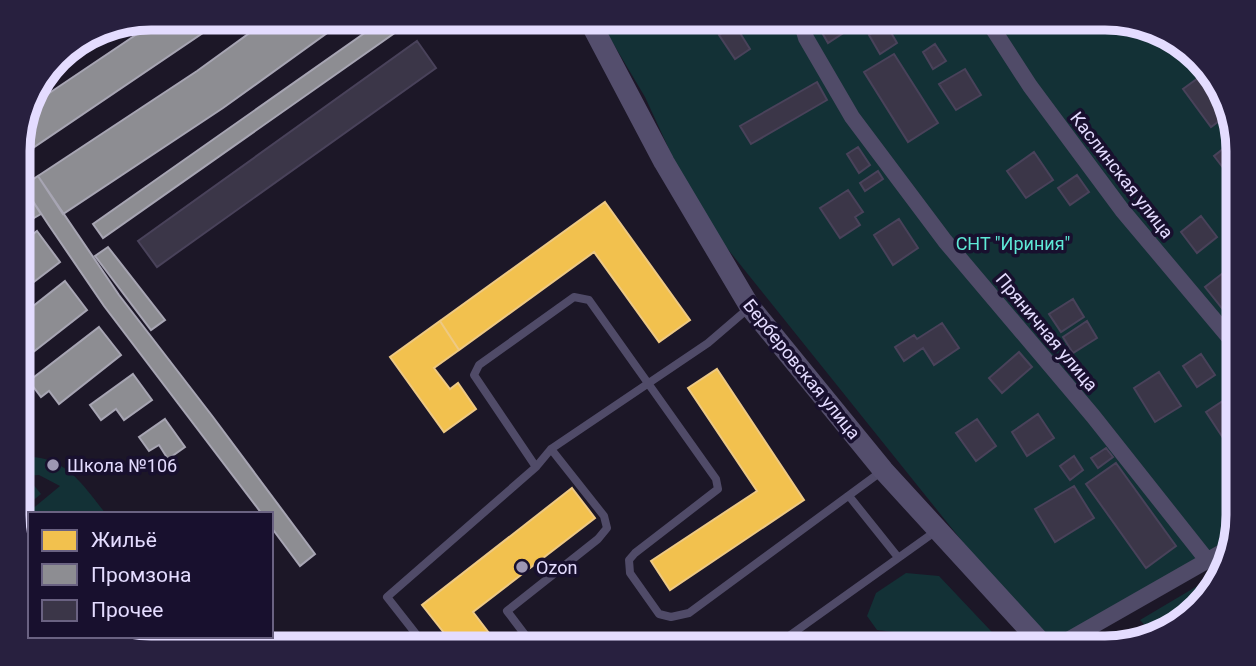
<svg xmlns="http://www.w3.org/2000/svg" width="1256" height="666" font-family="Roboto,sans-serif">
<rect width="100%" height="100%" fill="#1c1727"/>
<path fill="#133136" d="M598,18H1105L1164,31L1216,77L1237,134L1238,515L1232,541L1047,647L698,212L645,97Z
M29,457C67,457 85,488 106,514H30V559L19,533V520L60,486L39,475L19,476V458Z
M27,477L41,494L19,512V484Z
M1226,569L1225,574L1179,626L1154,635L1140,620Z
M906,573L939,576L1007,648H927L918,635L877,630L867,616L876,593Z
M99,636H172L157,648H151Z"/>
<path fill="#f2c14e" stroke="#eec983" stroke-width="2" d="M605,202L690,320L659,342L594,252L459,350L440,321Z
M440,321L459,350L434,368L450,389L458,383L476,409L444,432L390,357Z
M717,369L804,500L670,590L651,561L757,491L688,388Z
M572,488L595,518L473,612L492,637L490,639L497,648H456L422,605Z"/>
<path fill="#8d8d92" stroke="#a7a5b3" stroke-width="2" d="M161,18H225L18,158V142L27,108Z
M270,18H348L223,108L63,214L38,176L197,71Z
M386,18H416L103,238L93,224Z
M38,176L119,295L213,417L315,554L300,566L271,527V514H262L104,306L48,224L23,186Z
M23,186L41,214L18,227V189Z
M37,231L60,262L18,294V246Z
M108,247L165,320L151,330L95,256Z
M65,281L87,310L18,364V318Z
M99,327L121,355L59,404L49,391L41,397L29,381Z
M133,374L152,400L124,420L116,409L101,420L90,405Z
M165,419L185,447L168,459L159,445L149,451L139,437Z"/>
<path fill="#3b3648" stroke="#49425a" stroke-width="2" d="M837,19L845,32L828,43L820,29Z
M886,24L897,43L880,54L869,35Z
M735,25L750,49L735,59L719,35Z
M417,41L436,68L157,267L138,241Z
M935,44L946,61L933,69L923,52Z
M894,54L938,123L908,142L864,72Z
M965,69L981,95L956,110L939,84Z
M1209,70L1217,80L1230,113L1211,127L1183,89Z
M817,82L827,100L751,144L740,126Z
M1237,138L1238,187L1214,156Z
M858,147L870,165L859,173L847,154Z
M1034,152L1053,180L1026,198L1007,171Z
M878,171L883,179L865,191L860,183Z
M1077,175L1089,192L1070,205L1058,188Z
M848,190L863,212L855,217L860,225L840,238L820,208Z
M1201,216L1217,237L1197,253L1181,232Z
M899,219L918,248L893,265L874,235Z
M1232,266L1238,273V302L1225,312L1205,287Z
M1073,299L1084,317L1061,332L1049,314Z
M1087,321L1097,338L1073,353L1063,337Z
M942,323L959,348L934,365L923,348L904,361L895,347L914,335L917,339Z
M1019,352L1032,367L1002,393L989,378Z
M1201,354L1215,375L1197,387L1183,366Z
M1159,372L1181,406L1155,422L1134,388Z
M1232,395L1238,404V437L1227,444L1206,412Z
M1038,414L1054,438L1027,456L1012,432Z
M977,419L996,446L976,461L956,433Z
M1106,448L1113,457L1098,468L1091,458Z
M1074,456L1083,470L1070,480L1060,466Z
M1116,463L1176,546L1146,568L1086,484Z
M1074,486L1094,518L1055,542L1035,509Z"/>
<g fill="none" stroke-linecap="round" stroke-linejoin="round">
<path stroke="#504b68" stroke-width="8" d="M536,467L474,375L479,365L574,297L589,300L716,479L718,489L635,553L629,560L630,573L659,614L671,617L689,613L882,471
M849,496L897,556
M427,648L387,597L536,467L551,449L708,343L750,307
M535,648L507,611L598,539L607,528L604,516L551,449
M798,648L789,636L936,531"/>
<path stroke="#504b68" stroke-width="16" d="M800,18L806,38L852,117L945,241L1093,416L1207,560
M986,18L1030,86L1122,210L1238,348
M1054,648L1231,547"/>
<path stroke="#544e6d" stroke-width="21" d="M588,18L664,162L750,307L883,470L1046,648"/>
</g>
<g fill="#9e97b3" stroke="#18102e" stroke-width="2.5">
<circle cx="53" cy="465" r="7"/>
<circle cx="522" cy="567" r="7"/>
</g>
<g text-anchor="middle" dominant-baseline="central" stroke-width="7" stroke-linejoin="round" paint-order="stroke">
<g font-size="18" fill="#e4dcff" stroke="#18102e">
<text transform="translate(1122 175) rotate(52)">Каслинская улица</text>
<text transform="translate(1047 332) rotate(50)">Пряничная улица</text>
<text transform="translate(802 369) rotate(51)">Берберовская улица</text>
</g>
<g font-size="18" fill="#5ee9d7" stroke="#18102e">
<text x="1013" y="243">СНТ "Ириния"</text>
</g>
<g font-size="18" fill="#e4dcff" stroke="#18102e" text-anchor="start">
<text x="67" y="465">Школа №106</text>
<text x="536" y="567">Ozon</text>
</g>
</g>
<path d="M0 0H1256V666H0ZM151 30H1105A121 121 0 0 1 1226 151V515A121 121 0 0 1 1105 636H151A121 121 0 0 1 30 515V151A121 121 0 0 1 151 30Z" fill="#28203f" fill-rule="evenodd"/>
<path fill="none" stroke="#e4dcff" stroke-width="9" d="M151 30H1105A121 121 0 0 1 1226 151V515A121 121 0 0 1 1105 636H151A121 121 0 0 1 30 515V151A121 121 0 0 1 151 30Z"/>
<rect x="28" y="512" width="245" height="126" fill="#18102e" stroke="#6a6282" stroke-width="2"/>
<rect x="42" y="530" width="35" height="21" fill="#f2c14e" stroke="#6a6282" stroke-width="2"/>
<text x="91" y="547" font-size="21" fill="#e4dcff">Жильё</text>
<rect x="42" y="564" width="35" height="21" fill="#8d8d92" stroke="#6a6282" stroke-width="2"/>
<text x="91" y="582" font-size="21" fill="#e4dcff">Промзона</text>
<rect x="42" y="600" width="35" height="21" fill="#3b3648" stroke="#6a6282" stroke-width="2"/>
<text x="91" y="617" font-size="21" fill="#e4dcff">Прочее</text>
</svg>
